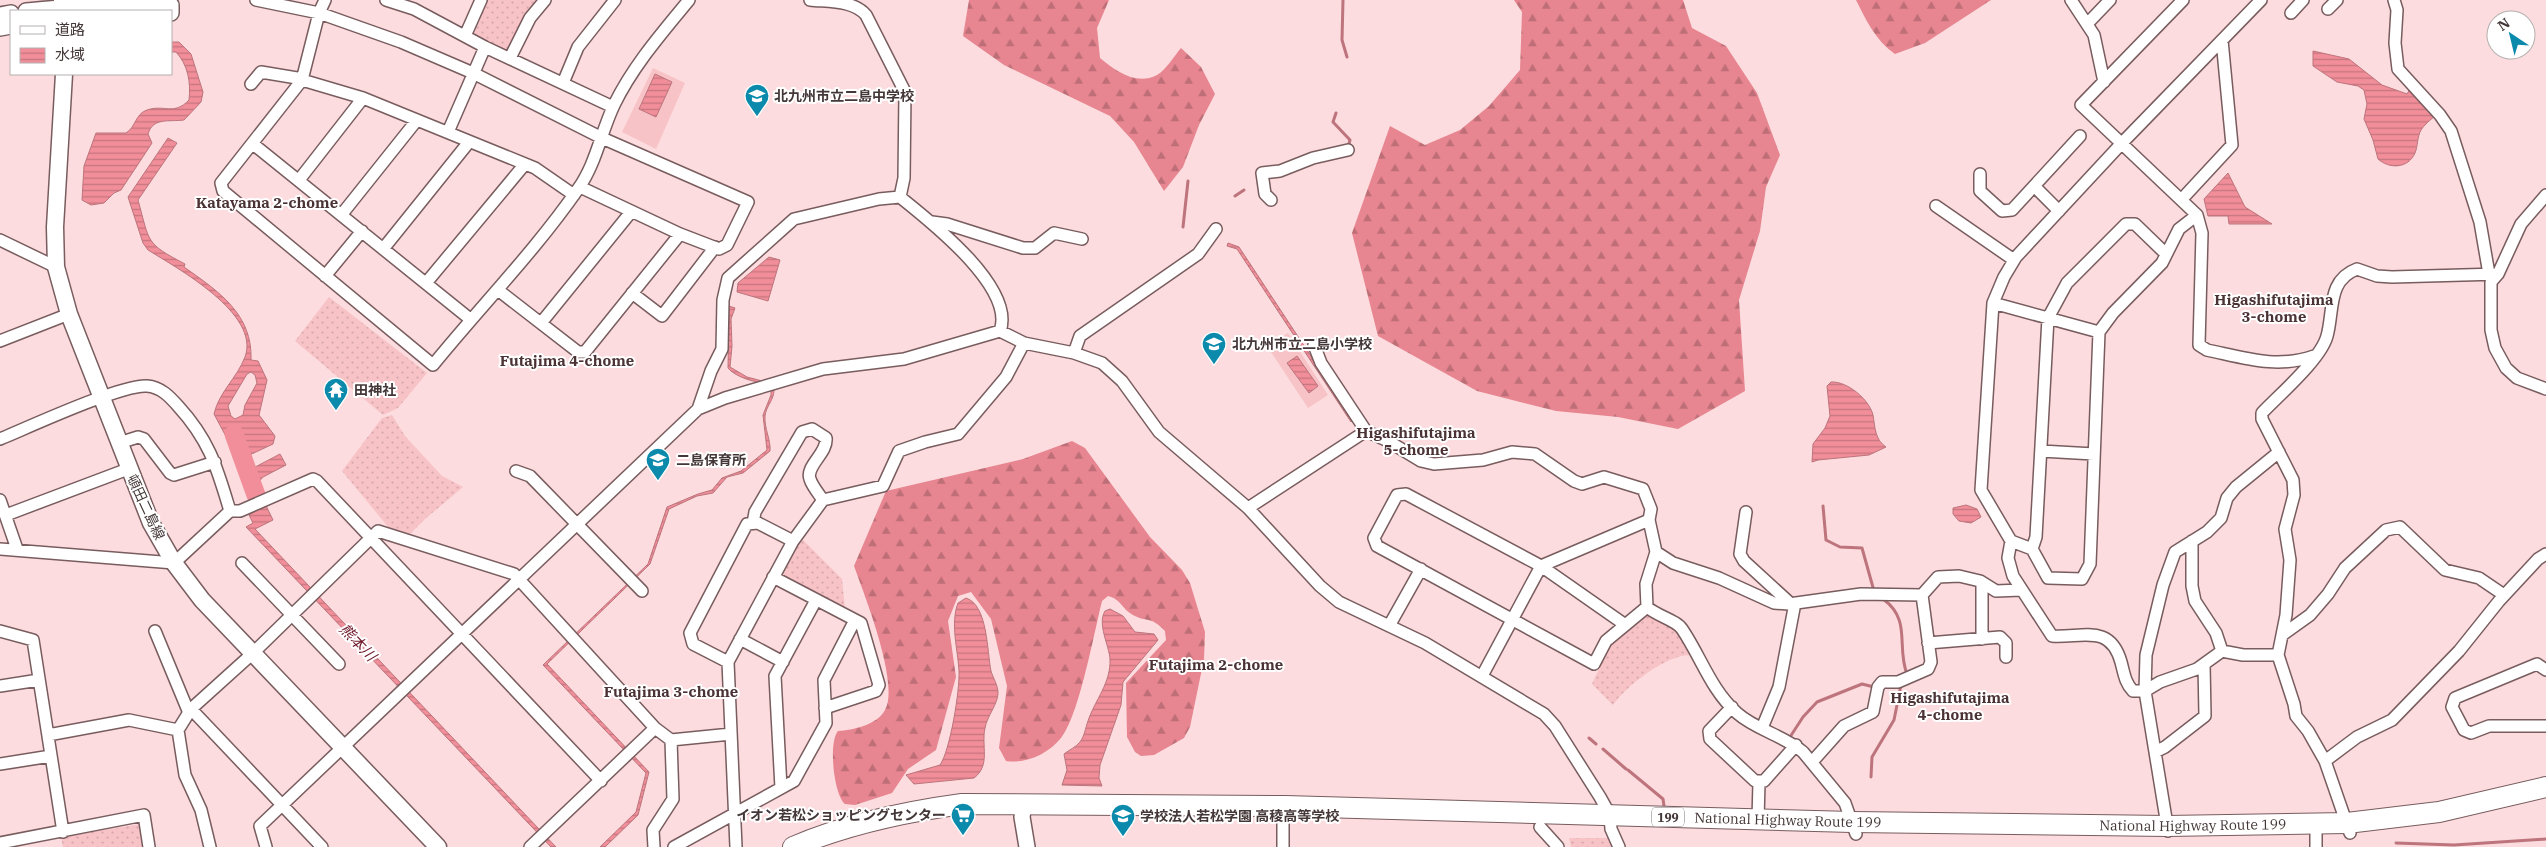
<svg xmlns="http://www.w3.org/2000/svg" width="2546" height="847" font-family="'IBM Plex Serif','Noto Sans JP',serif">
<defs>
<pattern id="grass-dots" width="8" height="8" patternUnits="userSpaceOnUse" patternTransform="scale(1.25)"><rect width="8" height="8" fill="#f8c3c7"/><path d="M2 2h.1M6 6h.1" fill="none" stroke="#d6a8ac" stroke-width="1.8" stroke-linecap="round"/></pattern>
<pattern id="forest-firs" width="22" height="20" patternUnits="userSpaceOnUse" patternTransform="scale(1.25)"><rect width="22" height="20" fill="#e78590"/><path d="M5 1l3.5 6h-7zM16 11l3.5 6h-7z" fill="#bd6e77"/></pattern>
<pattern id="water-rules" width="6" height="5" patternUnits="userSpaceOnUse" patternTransform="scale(1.25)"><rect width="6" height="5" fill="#f18e99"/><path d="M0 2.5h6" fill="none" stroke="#c5757e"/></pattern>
</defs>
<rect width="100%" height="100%" fill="#fcdcde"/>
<path fill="url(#grass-dots)" d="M485,0H539L511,48L506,50L474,35L471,27Z
M329,297L427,373L398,408L383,415L295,341Z
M392,415L405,436L442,476L463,487L425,519L409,535L389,528L342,471L382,418Z
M801,538L842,579L845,609L784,577L783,572Z
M1647,613L1675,627L1693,655C1668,653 1627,685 1613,705L1592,684L1610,645Z
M141,824L144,847H63L61,837Z
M1569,838H1611V847H1571Z"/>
<path fill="url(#forest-firs)" d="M969,0H1109L1097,28L1100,58C1116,71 1136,86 1157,75C1166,70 1174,56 1181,48L1201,67L1215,94L1199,125L1183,167L1164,191L1134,142L1110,116L1004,65L963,36Z
M1514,0H1683L1692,28L1726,46L1757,93L1780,155L1766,187L1760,231L1739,300L1745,391L1678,429L1618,417L1556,411L1477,391L1378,336L1352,233L1390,126L1425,145L1460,130L1489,106L1520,70L1522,12Z
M1856,0H1991L1925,43L1895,54C1876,41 1866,20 1856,0Z
M1072,441L1085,448L1150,537L1182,570L1190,583L1205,632L1204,659L1190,727L1184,738L1154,755L1141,756L1135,752L1127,737L1126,683L1166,640L1165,631C1150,615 1147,623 1133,615C1122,609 1121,599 1108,596L1102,601C1094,633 1079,716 1061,738C1048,754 1026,764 1006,761L999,748L1007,686L991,619L971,592L958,596L948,621L956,677L936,750L908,769L892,793L855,805L845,804C834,795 828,743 838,731C853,730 877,725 885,710C900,684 864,594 854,566L886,491L1023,459Z"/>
<path fill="#f8c3c7" d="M653,68L685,83L656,149L622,132Z
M1288,333L1328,395L1308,408L1267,346Z"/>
<path fill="url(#water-rules)" stroke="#bd747c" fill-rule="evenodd" d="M171,42H179L191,54L203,92L201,102L184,120C169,122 153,117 148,134L152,143L121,190L114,193L104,203L91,205L82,200L84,166L96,133H126C136,127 135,114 147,110C164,104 174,116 189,100C191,82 188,65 176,52H171Z
M2313,51L2349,59L2382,85L2407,94L2410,89L2435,116C2430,120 2424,125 2421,130C2417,137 2418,146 2415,153C2408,169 2389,169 2378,159L2373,140L2364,119L2367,104L2364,90L2358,86L2337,82L2313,66Z
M655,74L672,82L656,117L639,109Z
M168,138L177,143L138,200C150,243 145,243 185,264L184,267C218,291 253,314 251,360L258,361L267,380L259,415L275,436L273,444L243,458L237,457L214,414C219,392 237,378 245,357C261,314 177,268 148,250L143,243L128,197ZM251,372L255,375L257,383L245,405L243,415L235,419L231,416L228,406L247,374Z
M2228,173L2245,207L2272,224H2229L2228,216H2208L2204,199Z
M1228,243L1239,247L1353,420L1351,422L1237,249L1227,246Z
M769,257L780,260L768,301L737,292L738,283Z
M729,306L735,308L731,319L732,346L730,367L747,377L766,382C756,384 734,376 728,368Z
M1297,356L1318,386L1309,393L1287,363Z
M1831,382C1847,381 1869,399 1873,415C1875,427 1875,440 1886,447L1869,455L1818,460L1812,462L1813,444L1825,428L1830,416L1827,386Z
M771,390H774C774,400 766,406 765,416C764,428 771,440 770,451L743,473L727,477L713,493L697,496L669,509L650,564L547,664L649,772L638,815L605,847H600L636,812L646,773L543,665L648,564L667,507L698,494L712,490L722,478L741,471L767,450L763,415L771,395Z
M280,454L286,465L263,477L256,485L273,520L255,529L556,847H551L246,527L253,523L249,515L253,512L251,509L256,506L240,475Z
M1966,505L1977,509L1981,517L1971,523L1959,521L1953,514V508Z
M966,598C988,605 987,652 991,671C993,678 998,685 998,693C998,704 987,716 985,728C981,746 991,765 974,778L914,784L906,775L940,765C950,751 960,690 959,671C958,650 950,624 958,603Z
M1110,609L1123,616L1135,632L1154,634L1158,640L1123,682L1121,705L1100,765L1099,778L1102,786L1062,785L1067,770L1064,754C1069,750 1076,747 1080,742C1085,735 1085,729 1088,721C1095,700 1111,683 1110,659C1109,645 1097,624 1105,611Z"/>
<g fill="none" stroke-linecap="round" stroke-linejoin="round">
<path stroke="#bd747c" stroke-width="3" d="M1343,0L1342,40L1347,57
M1336,113L1333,122L1350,140L1348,147
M1235,196L1244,190
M1183,227L1188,181
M1823,506L1826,540L1840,547L1862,548L1874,591
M1883,599C1912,620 1896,646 1907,674
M1790,737L1803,717L1817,702L1862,684L1874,687
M1589,738L1596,744
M1603,749L1626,769
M1628,770L1663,799L1664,806
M1871,777L1872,757L1894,720L1901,685
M2396,843L2454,845L2546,839"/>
<path stroke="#f18e99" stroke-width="19" d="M234,434L256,495"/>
<defs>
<path id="minor" d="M256,0L319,13L401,42L473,73L602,138L748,202L727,245L719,249L680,234L580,187
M325,0L319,13L302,80L221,183L223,191L433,365C481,306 535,251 578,189C596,164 601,132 614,105C633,66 661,34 689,0
M386,0L414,9L485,47L613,107
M810,0C829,2 853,0 866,15L905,92L904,178L900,197
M2071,0L2094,35L2104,82
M2183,0L2081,105L2197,215L2202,233L2199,345L2207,350C2245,358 2277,369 2314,356
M2394,0L2397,10L2395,43L2398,69L2440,115L2451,131L2480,222L2489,274
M2328,9L2337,0
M2291,13L2303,0
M2087,24L2110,0
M465,36L481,0
M510,58L530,18L545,0
M302,80L363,98L535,168L574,195
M563,83L578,47L615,0
M251,84L261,72L303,79
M448,132L485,47
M253,144L470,319
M1980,174V191L2002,211L2012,210L2080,136
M299,180L363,98
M2034,186L2059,211
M2546,195L2521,224L2498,274L2491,282V330L2495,348L2506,368L2517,378L2546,389
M2182,199L2232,145L2222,40
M1271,200L1265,194L1262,173L1280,171L1313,158L1348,150
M1936,206L2014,260
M342,214L417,120
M2197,215L2179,229L2162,263L2113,313L2099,332L2090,564L2082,579L2048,578L2032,549L2011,541L1981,490L1993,303L2004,277L2016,257L2122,143L2261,0
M932,222L947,224L1023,248H1035L1054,233L1082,239
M0,240L56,267
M383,249L469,142
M325,276L362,231
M426,283L525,164
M498,290L578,352H585L680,234
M632,293L662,316L715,247
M1993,303L2099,332
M541,323L631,212
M0,341L69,314
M1314,345L1321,363L1366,431L1388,441L1421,461L1434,464L1483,460L1512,452L1535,454L1574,481L1582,484L1604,477L1643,489L1651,509L1649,520L1656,552L1646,584L1647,607C1657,616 1676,620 1682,629C1701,657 1711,690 1737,713C1756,730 1783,735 1803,752L1845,803L1856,834
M1074,353L1080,336L1198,254L1216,229
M698,409L711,371L722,349L723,300L728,278L794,219L879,199L900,197C930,221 1016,288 1000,331
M0,439C29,427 122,384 147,386C161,387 170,397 178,406C210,441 217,468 230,511
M119,443L138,437L144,439L170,473L174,475L215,462
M2041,451L2094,454
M516,471L530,476L642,591
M0,500L17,549
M1248,508L1366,431
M1746,512L1740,554L1744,561L1791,604
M6,515L128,469
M753,523L755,512L802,432L812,429L826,438C828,453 805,466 810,479C812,486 819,494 823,500
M2011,541L2008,558L2013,576L2052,636C2082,638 2110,623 2121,662C2124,673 2125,683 2133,691H2145L2160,682L2197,669L2222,651L2243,655H2278
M2192,541V586L2195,601L2216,633L2222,651
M0,549L174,563L230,511H240L313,479L317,481L601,781
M2032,549L2036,537L2048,318L2067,283L2126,224H2135L2166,254
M1656,552L1673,563L1719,578L1774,603L1789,604L1861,594L1922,595L1938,577L1959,576L1980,581L1996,591L2021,590
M242,563L339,664
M773,577L861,623L879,685L876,691L825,708
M1624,624L1541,566L1406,494L1397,495L1374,538L1377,546L1594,664L1606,641L1647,607
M1389,626L1421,569
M0,631L33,640L63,832
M155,631L189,713
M2282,635L2310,615L2328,594L2345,568L2386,530L2400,527L2445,570L2479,578L2504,595
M740,639L783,662
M1982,639V583
M1928,643L2000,637L2006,643V657
M728,662L693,644L690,633L747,524L758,523L793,541
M2546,670L2537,664L2455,698L2452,707L2464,730L2471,733L2489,726H2546
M1482,676L1541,566L1649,520
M0,686L39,680
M1732,707L1709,731L1710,739L1755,781H1764L1796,745
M191,709L322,847
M1762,728L1779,687L1795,603
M48,735L129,720L178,730
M671,740L731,734
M2155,752L2165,747L2205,716L2204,664
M2325,761L2357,737L2392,720L2459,651L2499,601L2538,559L2546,554
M1812,762L1844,726L1873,712L1878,687L1882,682H1898L1928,669L1931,662L1922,595
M0,764L51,756
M781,788L775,676L816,600
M1283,819V847
M1758,820L1759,782
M1540,827L1558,847
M2168,831L2145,691L2146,655L2163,585L2175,552L2207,532L2221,518L2227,498L2236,487L2279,452
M2316,833V847
M2350,833L2325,761L2308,731L2296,716L2294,704L2278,655L2286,615L2290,560L2285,529L2294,495L2293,480L2262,419V413C2279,395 2321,359 2327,336C2334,311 2327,280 2357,269L2377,276L2392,277L2498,274
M0,843L144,815L149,847
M210,847L201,810L185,775L178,730L191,709L253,653L378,531L514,574L655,728L671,740L673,799L653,830L654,847
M266,847L260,826L698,409L725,398L823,369L904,359L1000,331L1024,343L1074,353L1102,363L1122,381L1159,432L1248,508L1320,586L1339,602L1425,643L1544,714L1555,726L1600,797L1610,815L1611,829L1619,847
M530,847L655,728
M674,847L794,781L826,723L824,680L855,620
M736,847L728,662L793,541L823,500L883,486L899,451L925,442L958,434L1006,377L1024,343"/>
<path id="tertiary" d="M26,11C60,8 142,0 171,5V13
M0,15L11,13
M0,28L11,26
M1024,804L1022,817L1027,847"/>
<path id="secondary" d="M62,0L64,11
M64,74L55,227L56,267L69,314L151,523L174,563L202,600L438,847"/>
<g id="trunk">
<path id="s1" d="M793,847C847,824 903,812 962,804L1285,806L1852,822L2167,826L2347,823L2439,812L2546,787"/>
</g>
</defs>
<use href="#minor" stroke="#785c5e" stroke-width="14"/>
<use href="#tertiary" stroke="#785c5e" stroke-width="18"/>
<use href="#secondary" stroke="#785c5e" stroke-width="19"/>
<use href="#trunk" stroke="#785c5e" stroke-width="22"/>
<use href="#minor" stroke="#fff" stroke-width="11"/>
<use href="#tertiary" stroke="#fff" stroke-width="15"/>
<use href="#secondary" stroke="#fff" stroke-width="16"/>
<use href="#trunk" stroke="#fff" stroke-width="20"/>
</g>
<defs>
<symbol id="school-pin" viewBox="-11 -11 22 30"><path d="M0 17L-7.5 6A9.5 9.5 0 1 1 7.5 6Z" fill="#0c8aac" stroke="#fff"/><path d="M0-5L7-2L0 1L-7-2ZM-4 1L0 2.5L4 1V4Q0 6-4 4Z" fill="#fff"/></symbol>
<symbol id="temple-pin" viewBox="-11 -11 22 30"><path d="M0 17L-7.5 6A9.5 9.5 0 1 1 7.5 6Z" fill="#0c8aac" stroke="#fff"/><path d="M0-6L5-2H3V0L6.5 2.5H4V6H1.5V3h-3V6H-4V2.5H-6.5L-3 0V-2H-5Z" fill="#fff"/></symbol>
<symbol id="supermarket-pin" viewBox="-11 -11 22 30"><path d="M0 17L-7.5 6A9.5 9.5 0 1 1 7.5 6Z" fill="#0c8aac" stroke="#fff"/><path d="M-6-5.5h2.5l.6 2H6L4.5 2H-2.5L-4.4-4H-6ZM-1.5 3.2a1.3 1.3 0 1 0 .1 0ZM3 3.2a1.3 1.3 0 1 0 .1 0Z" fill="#fff"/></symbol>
</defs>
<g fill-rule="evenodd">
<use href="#school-pin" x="743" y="82" width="28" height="38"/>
<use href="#school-pin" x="1200" y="330" width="28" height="38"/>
<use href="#temple-pin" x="322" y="376" width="28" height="38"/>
<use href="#school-pin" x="644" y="446" width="28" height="38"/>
<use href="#supermarket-pin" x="949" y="801" width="28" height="38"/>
<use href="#school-pin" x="1109" y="802" width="28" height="38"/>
</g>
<g text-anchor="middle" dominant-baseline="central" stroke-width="4" stroke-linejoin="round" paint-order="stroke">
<rect fill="#fff" stroke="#7c7374" stroke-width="1" x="1652" y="807.5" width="32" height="19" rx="4"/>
<g font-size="12" font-weight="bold" fill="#443738">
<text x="1668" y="817">199</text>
</g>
<g font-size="14" font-weight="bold" fill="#443738" stroke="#fff" text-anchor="start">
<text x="774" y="96">北九州市立二島中学校</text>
<text x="1232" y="344">北九州市立二島小学校</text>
<text x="354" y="390">田神社</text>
<text x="676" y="460">二島保育所</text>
<text x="946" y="815" text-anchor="end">イオン若松ショッピングセンター</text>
<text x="1140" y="816">学校法人若松学園 高稜高等学校</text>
</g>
<g font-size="14" fill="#443738" stroke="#fff">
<text transform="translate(146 507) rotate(65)">頓田二島線</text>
<text stroke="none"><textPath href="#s1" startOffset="1001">National Highway Route 199</textPath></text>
<text stroke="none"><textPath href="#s1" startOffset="1406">National Highway Route 199</textPath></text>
</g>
<g font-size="15" font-weight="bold" fill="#4b3335" stroke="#fff">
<text x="267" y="202">Katayama 2-chome</text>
<text x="2274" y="299">Higashifutajima<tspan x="2274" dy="17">3-chome</tspan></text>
<text x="567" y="360">Futajima 4-chome</text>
<text x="1416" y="432">Higashifutajima<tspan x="1416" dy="17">5-chome</tspan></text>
<text x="1216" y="664">Futajima 2-chome</text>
<text x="671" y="691">Futajima 3-chome</text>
<text x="1950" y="697">Higashifutajima<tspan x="1950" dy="17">4-chome</tspan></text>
</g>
<g font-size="15" font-style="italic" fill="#70192b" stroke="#fff">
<text transform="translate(358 642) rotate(46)">熊本川</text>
</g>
</g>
<rect x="10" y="10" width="162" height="65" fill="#ffffff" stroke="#b4afaf"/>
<rect x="20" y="26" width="25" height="8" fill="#ffffff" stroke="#b4afaf"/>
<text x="55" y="35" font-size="15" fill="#443738">道路</text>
<rect x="20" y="48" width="25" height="15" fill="url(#water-rules)" stroke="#b4afaf"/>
<text x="55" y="60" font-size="15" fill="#443738">水域</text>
<g transform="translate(2511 35) rotate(325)"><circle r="24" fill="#ffffff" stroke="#b4afaf"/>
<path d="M0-4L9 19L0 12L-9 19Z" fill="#0c8aac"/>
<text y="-8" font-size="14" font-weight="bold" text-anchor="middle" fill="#443738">N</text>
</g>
</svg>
